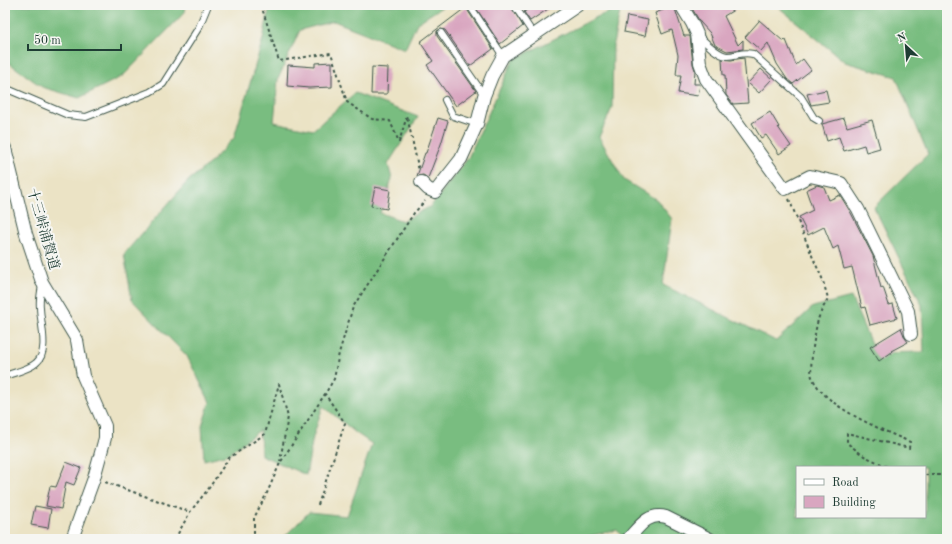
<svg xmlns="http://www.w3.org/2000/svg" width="952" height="544" font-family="'Old Standard TT','Noto Serif JP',serif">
<rect width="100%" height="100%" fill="#f6f6f2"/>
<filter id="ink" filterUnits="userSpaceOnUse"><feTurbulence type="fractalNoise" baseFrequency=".025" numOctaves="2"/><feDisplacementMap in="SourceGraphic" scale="8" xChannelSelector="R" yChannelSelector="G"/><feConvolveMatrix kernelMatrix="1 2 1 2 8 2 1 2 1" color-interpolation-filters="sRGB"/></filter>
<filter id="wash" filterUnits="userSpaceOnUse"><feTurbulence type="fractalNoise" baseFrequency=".012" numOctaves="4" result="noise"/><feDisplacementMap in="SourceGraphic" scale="16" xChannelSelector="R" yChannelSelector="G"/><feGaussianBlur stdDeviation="0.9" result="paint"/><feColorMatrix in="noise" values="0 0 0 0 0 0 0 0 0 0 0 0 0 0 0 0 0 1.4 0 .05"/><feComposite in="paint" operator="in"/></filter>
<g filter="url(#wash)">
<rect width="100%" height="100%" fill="#ebe3c5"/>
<path fill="#79bd80" stroke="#4c7d5a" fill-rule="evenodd" d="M5,5H186L185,12L123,76L79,98L42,87L5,60Z
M270,5H445L417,23L405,49L334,21L300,30L278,79L274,122L313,130L355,93L418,117L388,164L392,179L380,213L403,221L431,206L468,158L513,60L597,17L621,7L613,44L612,108L599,137L624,180L657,200L672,219L663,285L776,341L813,307L851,297L875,353L924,352L922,305L874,207L928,154L896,77L845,62L776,5H947V539H624L617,530L575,539H282L309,512L347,516L372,444L356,433L323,406L313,437L306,475L261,455L260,430L228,454L204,460L202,426L210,402L187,356L132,300L124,254L188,181L210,163L234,138L263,39ZM797,467H925V517H797Z"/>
<g id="blocks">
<path fill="#d9a6c0" d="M469,5H470L468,7V11L493,49L470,66L445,30L441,29L437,31V36L476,91L456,106L427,65L433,61L420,42Z
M474,5H510L523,26L500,44Z
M534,5H554L530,21L524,12Z
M690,5H742L724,16L738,45L743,40V49L727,51L715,45L710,33L700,22Z
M674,6L684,36H690L693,64L695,70L694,84H700L698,96L678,93L681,75H676L678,55L672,30L662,34L655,13Z
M627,16L648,20L645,36L624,32Z
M759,20L783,41L786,40L796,65L803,59L811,70L793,84L787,79L777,64L768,43L761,51L745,37L759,21Z
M744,58L748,103L733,104L726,95L725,75H723L722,59L731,60Z
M332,62V87L309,88L287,86L288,65L315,67V63Z
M372,67L388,68L387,94H371Z
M761,69L772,79L759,93L748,83Z
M826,90L829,102L811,105L807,94Z
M770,112L779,127H778L791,146L779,154L766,135L761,138L752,123Z
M438,118L448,121L441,144L428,178L423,175L417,176L425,153H426Z
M844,118L847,127L872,120L880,148L866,152L864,145L844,151L839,137L827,141L822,124Z
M817,185L824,187L829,200L840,195L851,213L873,256L881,288L883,287L889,305L893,304L897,318L870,325L865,307L862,308L852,267L844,269L838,246L833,249L824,227L808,235L799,217L813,210L806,190Z
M375,187L390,190L387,209L371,206Z
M901,328L905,338L908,342L891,351L892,352L879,361L870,347Z
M66,462L81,468L74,485L66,482L61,509L46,506L50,486L56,487Z
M35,506L51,509L48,528L31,525Z"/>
</g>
</g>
<g filter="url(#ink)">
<use href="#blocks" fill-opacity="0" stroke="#3e564a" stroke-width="1"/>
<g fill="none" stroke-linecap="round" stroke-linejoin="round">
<defs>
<path id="service" d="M514,5L534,35
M472,9L503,56
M441,33L484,95
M698,35C705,42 717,55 727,56C738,56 741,51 753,54L801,97L814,118L819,121
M5,88L68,115L86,117L150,92L163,84L199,27L208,5
M445,100L453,116L477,124
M5,376C15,372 28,370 36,363C50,352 40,322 40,307C39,300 41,292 42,285"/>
<path id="minor" d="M681,5L692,23L697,34L700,63L706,79L785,189L810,176L841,183L858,209L908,311L911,334
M5,148L26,234L42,282L77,340L83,376L105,426V438L94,478L72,539
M421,182L428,189L435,192L461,159L477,124L484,96L492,76L503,56L578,5
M628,539C639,527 648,512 666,517L710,539"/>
</defs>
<use href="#service" stroke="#3e564a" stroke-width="8"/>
<use href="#minor" stroke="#3e564a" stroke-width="14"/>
<path stroke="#3e564a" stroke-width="2" stroke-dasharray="3 3" stroke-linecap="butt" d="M261,5L279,61L331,53L347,102L372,119L390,121L399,142L407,116L419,171
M789,199L813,258L822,278L828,298C825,305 820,312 818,320C815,330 809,369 812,377C825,408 881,429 910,442L909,448L847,433V443L864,456L888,467
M925,475H947
M105,482L190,512
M318,505L345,423L325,394
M175,539L190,512L209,488L229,458L265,434L279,384L288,417L280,461
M254,539V518L267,493L280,463L325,394L334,379L339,353L353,307L414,213L425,201"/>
<use href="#service" stroke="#fff" stroke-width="6"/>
<use href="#minor" stroke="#fff" stroke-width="12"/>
</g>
</g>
<g text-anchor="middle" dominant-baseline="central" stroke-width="4" stroke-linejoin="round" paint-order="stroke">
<g font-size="14" fill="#1f3d34" stroke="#f6f6f2">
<text transform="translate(43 229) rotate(74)">十三峠浦賀道</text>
</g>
</g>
<rect width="952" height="544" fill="none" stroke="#f6f6f2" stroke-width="20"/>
<rect x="796" y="466" width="130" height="52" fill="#f6f6f2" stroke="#a0aca6"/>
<rect x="804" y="479" width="20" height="6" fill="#ffffff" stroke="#a0aca6"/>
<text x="832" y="486" font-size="12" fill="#1f3d34">Road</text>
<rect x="804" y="496" width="20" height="12" fill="#d9a6c0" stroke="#a0aca6"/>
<text x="832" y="506" font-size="12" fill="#1f3d34">Building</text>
<g transform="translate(906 46) rotate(334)" stroke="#f6f6f2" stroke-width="3" paint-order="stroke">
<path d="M0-3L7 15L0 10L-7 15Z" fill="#1f3d34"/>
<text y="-6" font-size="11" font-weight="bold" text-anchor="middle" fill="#1f3d34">N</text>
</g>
<path d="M28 44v6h93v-6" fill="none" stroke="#1f3d34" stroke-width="2"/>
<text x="34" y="44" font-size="12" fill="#1f3d34" stroke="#f6f6f2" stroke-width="3" paint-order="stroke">50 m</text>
</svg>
